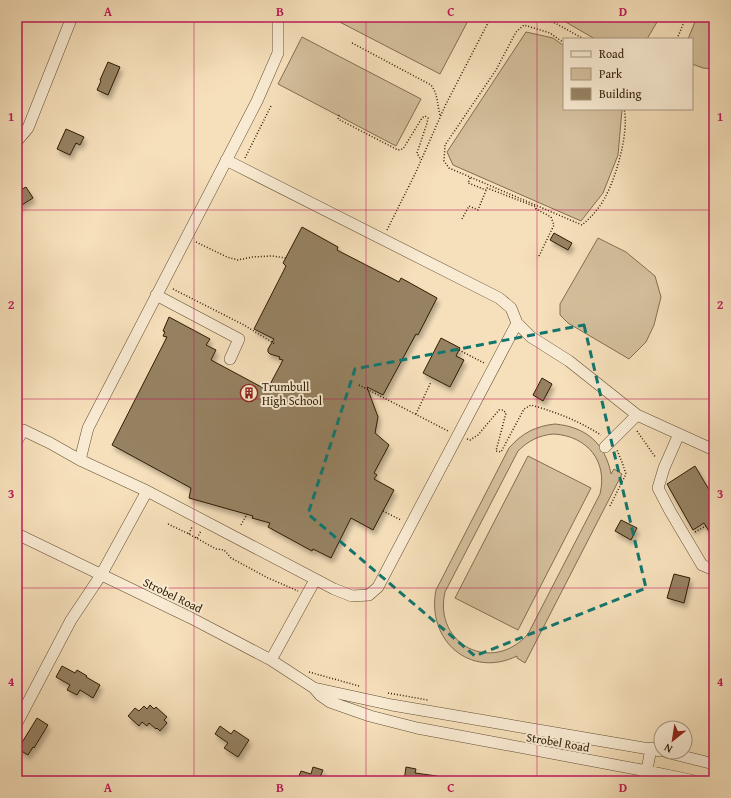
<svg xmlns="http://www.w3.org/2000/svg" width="731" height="798" font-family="'Gentium Book Plus',serif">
<defs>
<filter id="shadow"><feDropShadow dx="2.5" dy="4.5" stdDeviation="2" flood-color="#0004"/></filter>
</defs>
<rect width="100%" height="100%" fill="#f6e0bb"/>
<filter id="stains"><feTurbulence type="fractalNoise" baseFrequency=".005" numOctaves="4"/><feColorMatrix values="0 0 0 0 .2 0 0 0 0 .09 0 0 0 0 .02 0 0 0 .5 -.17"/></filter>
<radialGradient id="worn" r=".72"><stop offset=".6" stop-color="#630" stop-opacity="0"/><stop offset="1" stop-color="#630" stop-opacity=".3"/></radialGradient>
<path fill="#d4bf9c" stroke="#826e4f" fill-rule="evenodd" d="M330,17H470L440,74Z
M567,17H660L647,39H595L564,21Z
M697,17H714V69L703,68L692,64V39H688Z
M526,32L553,38L564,46V109H621L622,110L618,155L603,193L581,221L453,165L447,152Z
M302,37L421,99L396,146L278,84Z
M598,238L626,252L655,276L661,297L654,325L646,342L629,359L568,323L560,315V304Z
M555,424C586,427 605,443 611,474L614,469L622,474L525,663L517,658V656C470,679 426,640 436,590L509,448C522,433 536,426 555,424ZM554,434C587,436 608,461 600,494L528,634C492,675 433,644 445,592L518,451C528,441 539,435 554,434Z
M528,456L591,488L518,630L455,598Z"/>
<path fill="#968262" stroke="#2f1c02" filter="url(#shadow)" d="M108,62L120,67L108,95L97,90L101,81L100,80Z
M66,129L84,137L80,145L76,143L70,155L57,149Z
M26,187L33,198L17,208V192Z
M302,227L338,247L337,250L399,282L401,278L437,298L418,335L416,334L383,395L367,387L378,417L375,433L389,445L374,473L377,475L374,479L394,490L373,530L351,518L331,558L313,549L312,551L268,527L270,523L252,518L253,516L189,498L191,488L112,445L167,337L163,336L165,332L163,331L169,317L210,339L206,345L216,350L211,360L267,390L283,360L279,359L280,357L270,354L268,352V349L274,339L254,329L286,266L283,263Z
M554,233L572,243L568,250L550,240Z
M441,338L460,348L456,356L464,360L450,387L423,373Z
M542,378L552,384L543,401L533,395Z
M695,466L714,498V540L704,523L693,530L667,484Z
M621,520L637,528L631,540L615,531Z
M674,574L690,578L684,603L667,598Z
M62,666L75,673L77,670L87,676L86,677L100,685L93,698L80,690L77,695L67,690L70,685L56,677Z
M150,705L154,709L156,707L167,717L164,720L167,723L160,731L157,728L156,729L149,723L147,726L142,722L139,726L128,716L135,708L139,711L144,706L147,709Z
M37,718L48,725L34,748L33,747L28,755L18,749Z
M220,726L231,734L234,730L249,740L238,757L224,748L228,743L215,734Z
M313,767L323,770L320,777L327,780L326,781H297L301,771L311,774Z
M406,767L416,769L415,773L437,776V781H404Z"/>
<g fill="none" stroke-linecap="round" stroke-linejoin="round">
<defs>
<path id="minor" d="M17,141L28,128L72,17
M226,160L499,298L511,308L517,323L531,337L569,361L637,415L714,450
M156,295L239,339L230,359
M679,434L664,468L658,488L670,511L702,565L714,570
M17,441L23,430L50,443L80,460
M605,447L637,415
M147,491L334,589L352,596L369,595L378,587L517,323
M17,534L191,618L271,660L314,688L320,695L330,702L370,716L417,728L647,771L695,781
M271,660L315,580
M314,688L392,705L661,751
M17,723L71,620L101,575L147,491L80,460L88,428L257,101L278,53V20L277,17
M666,752L714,764
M645,781L651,748"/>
</defs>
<use href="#minor" stroke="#614d30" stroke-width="12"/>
<path stroke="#2f1c02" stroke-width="1.5" stroke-dasharray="1 2" stroke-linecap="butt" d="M540,17L555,23L584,39
M554,17L555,23
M677,39L686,17
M352,43L431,85C438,94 437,104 440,115
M564,43L550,33L524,25L516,32L496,70L445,145L444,161L449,168L582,225C588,220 594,214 599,207C614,188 630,132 624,109
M339,115L338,119L398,150L403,149L422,118L425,116L428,118L427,123L417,153L421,160
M245,158L271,106
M470,178L468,183L486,190
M462,219L469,206L478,210L487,188L536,207V209L551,217L554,225L538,258
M387,230L415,174L446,104L491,17
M196,242L227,257L238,260L252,257L272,256L286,258
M173,289L244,325L275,344
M459,350L484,363
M359,385L448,431
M416,414L431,382
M637,431L656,458
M467,439L470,440L478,435L499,410H503L506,413L496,451L501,452L524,409L531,405C556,412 579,421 601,435
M610,506L626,474L622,462L617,450
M383,511L401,520
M168,524L189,534L216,549L224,550L231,558L268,578L298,591
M241,525L247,514
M695,532L706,526
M189,534L192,527
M197,538L201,531
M309,672L359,686
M388,693L428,700"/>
<use href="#minor" stroke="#f9ebd3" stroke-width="11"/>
</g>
<path fill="none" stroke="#0f766e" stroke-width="3" stroke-dasharray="8 5" stroke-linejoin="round" d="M584,325L646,588L475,656L308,514L355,369Z"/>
<path fill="none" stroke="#c2185b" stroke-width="1" stroke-opacity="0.55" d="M194,17V781M366,17V781M537,17V781M17,210H714M17,399H714M17,588H714"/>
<defs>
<symbol id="building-ring" viewBox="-11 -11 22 22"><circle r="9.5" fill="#f9ebd3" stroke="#8f2418" stroke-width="1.5"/><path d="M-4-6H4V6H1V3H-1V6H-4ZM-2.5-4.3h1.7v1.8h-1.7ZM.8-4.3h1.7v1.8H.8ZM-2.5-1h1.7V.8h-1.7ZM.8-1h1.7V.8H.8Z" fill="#8f2418"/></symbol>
</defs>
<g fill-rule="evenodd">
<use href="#building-ring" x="239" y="383" width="20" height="20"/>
</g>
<g text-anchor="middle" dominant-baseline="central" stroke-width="4" stroke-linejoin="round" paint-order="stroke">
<g font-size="12" fill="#2f1c02" stroke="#f9ebd3" text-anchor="start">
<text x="262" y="386">Trumbull<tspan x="262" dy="14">High School</tspan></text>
</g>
<g font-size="12" fill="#2f1c02" stroke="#f9ebd3">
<text transform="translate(173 595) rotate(26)">Strobel Road</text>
<text transform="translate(558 742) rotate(10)">Strobel Road</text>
</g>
</g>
<rect width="731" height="798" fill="none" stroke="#f6e0bb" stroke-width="44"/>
<rect x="563" y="38" width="130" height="72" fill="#f9ebd3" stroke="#a8987f"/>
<rect x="571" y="51" width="20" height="6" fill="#f9ebd3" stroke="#a8987f"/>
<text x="599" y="58" font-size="12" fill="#2f1c02">Road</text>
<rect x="571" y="68" width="20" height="12" fill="#d4bf9c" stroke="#a8987f"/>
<text x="599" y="78" font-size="12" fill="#2f1c02">Park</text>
<rect x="571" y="88" width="20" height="12" fill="#968262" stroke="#a8987f"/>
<text x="599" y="98" font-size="12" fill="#2f1c02">Building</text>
<g transform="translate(673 740) rotate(210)"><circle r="19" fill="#f9ebd3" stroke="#a8987f"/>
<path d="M0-3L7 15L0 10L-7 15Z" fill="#8f2418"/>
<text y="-6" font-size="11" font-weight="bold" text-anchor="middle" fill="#2f1c02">N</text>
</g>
<rect x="22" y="22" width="687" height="754" fill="none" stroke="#c2185b" stroke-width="1.5"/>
<g font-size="13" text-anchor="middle" font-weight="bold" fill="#c2185b">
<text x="108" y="16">A</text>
<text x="280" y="16">B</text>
<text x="451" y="16">C</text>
<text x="623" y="16">D</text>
<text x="11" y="121">1</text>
<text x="720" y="121">1</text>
<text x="11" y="309">2</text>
<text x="720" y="309">2</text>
<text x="11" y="498">3</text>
<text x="720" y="498">3</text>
<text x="11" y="686">4</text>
<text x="720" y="686">4</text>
<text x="108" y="792">A</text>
<text x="280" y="792">B</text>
<text x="451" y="792">C</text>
<text x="623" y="792">D</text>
</g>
<rect width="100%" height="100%" filter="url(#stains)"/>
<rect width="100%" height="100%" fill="url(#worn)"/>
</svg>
